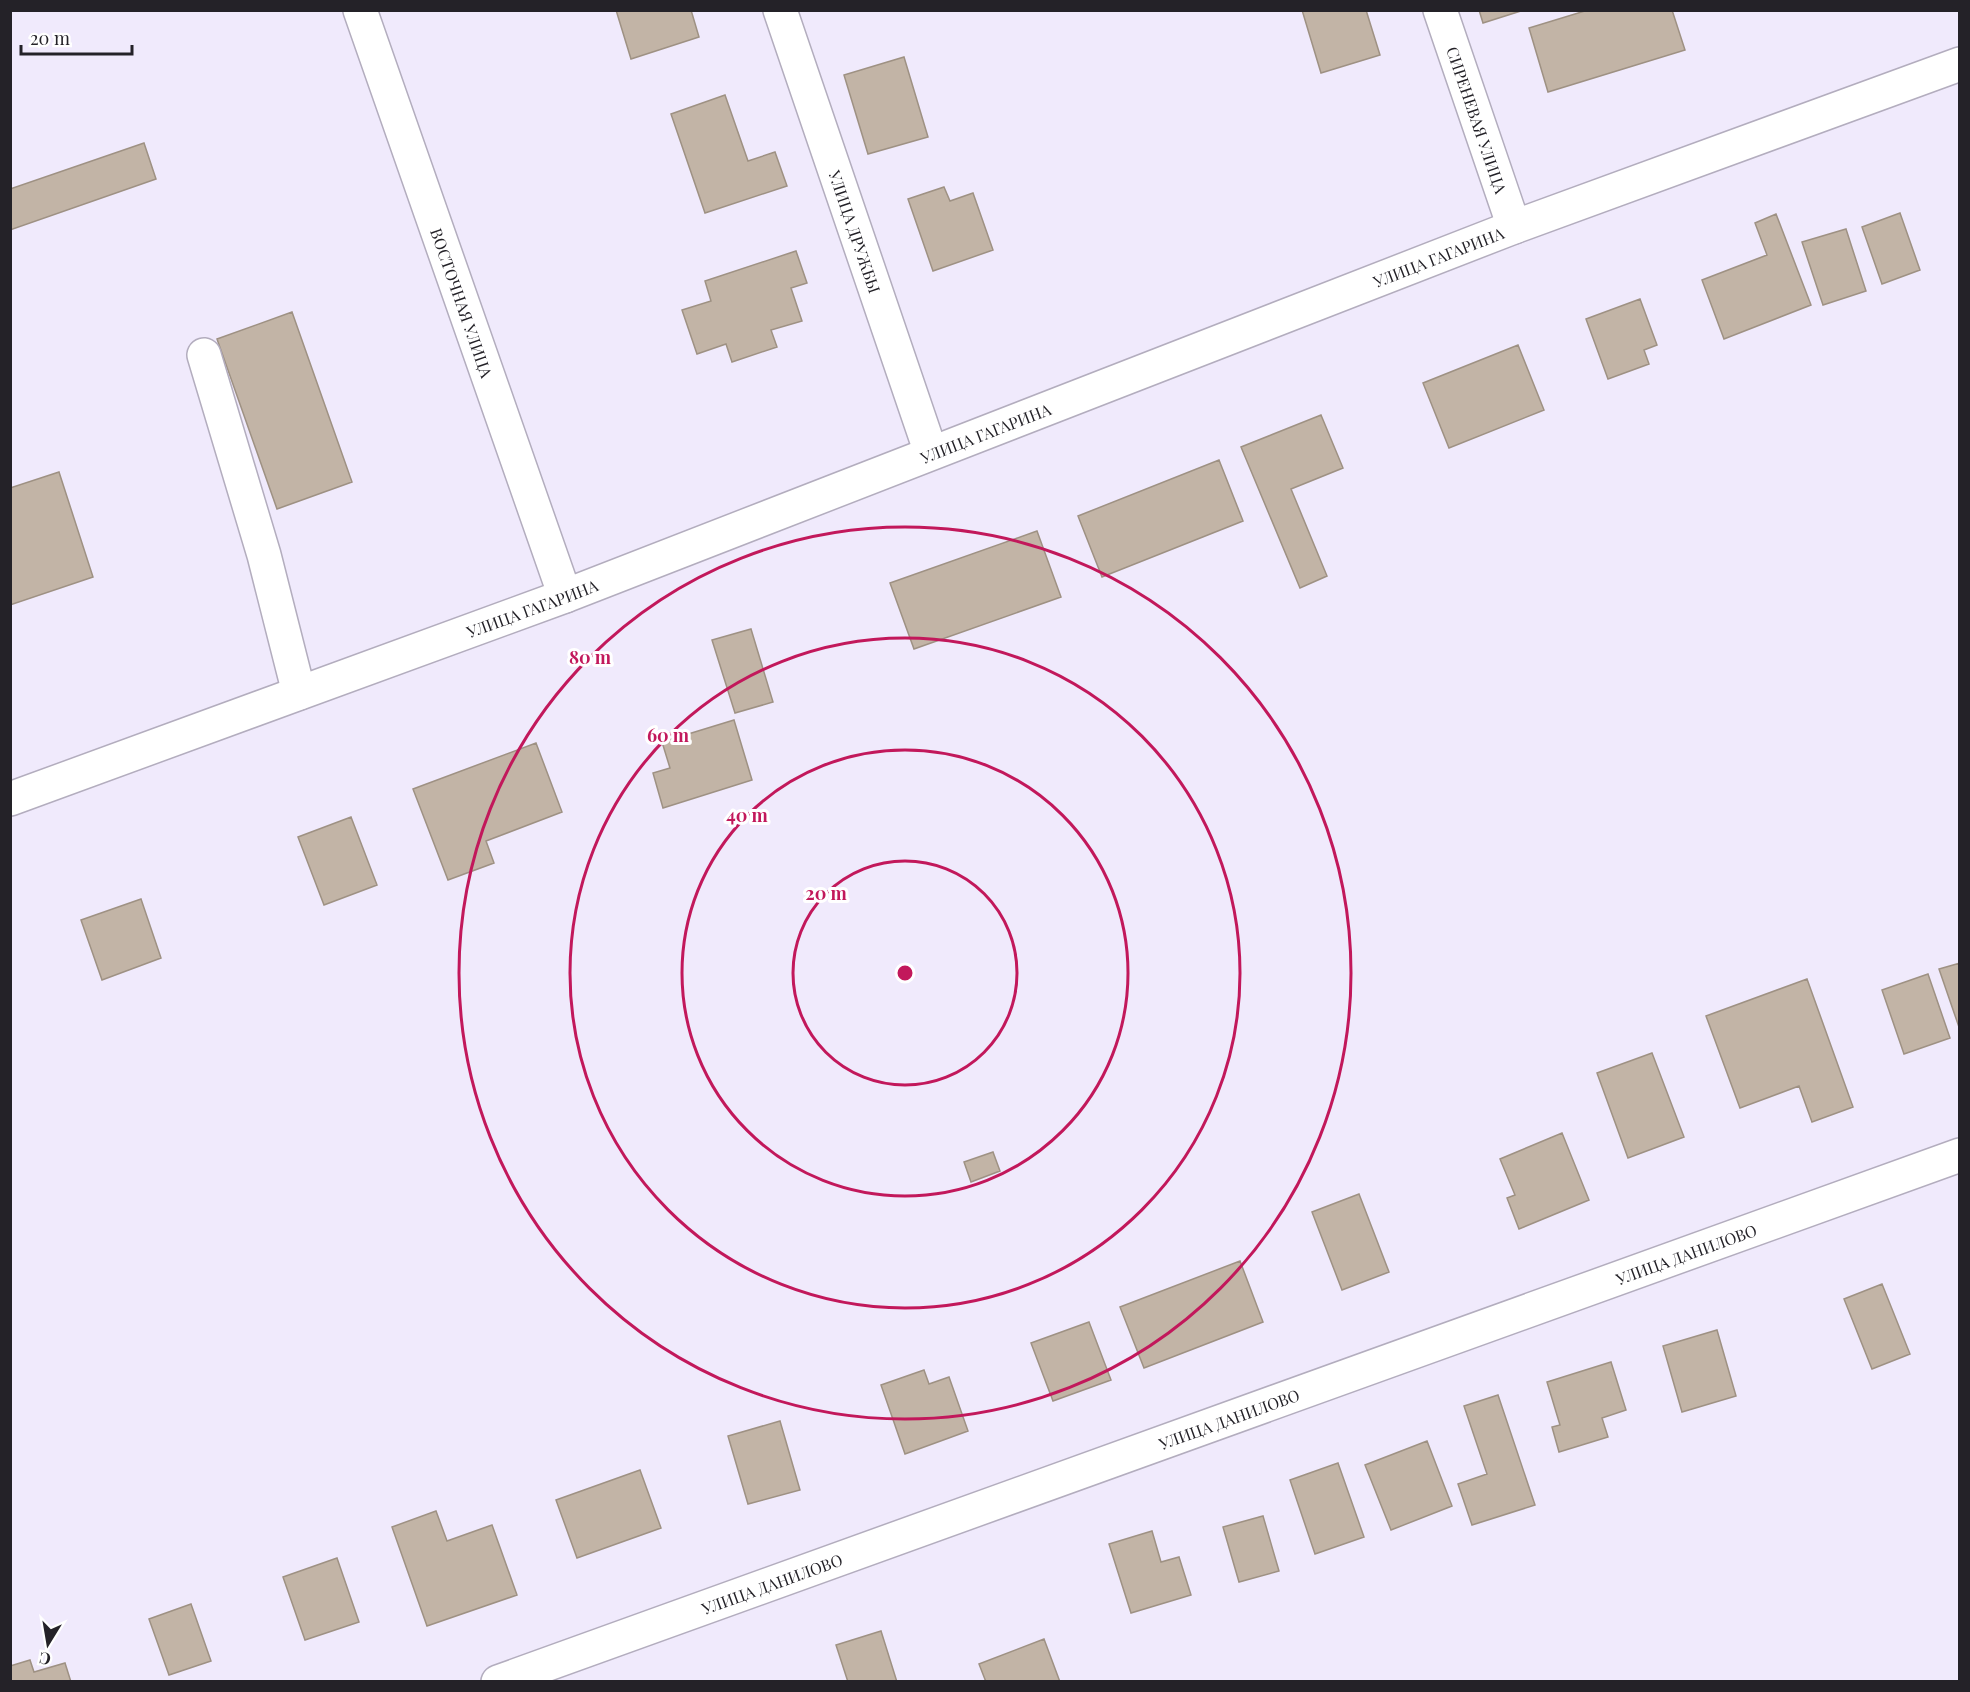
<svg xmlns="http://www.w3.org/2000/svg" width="1970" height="1692" font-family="'Playfair Display',serif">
<rect width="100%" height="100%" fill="#f0eafc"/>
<path fill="#c2b4a6" stroke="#9e9183" stroke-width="1.5" d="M616,10H691L699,37L631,59Z
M1302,10H1366L1380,55L1321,73Z
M1479,10H1524L1483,23Z
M1588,10H1672L1685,50L1548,92L1529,28Z
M904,57L928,137L868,154L844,75Z
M725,95L748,161L775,152L787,186L705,213L671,114Z
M144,143L156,179L10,230V189Z
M944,187L950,201L973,193L993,250L933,271L908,199Z
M1900,213L1920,270L1882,284L1862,227Z
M1776,214L1811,305L1724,339L1702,280L1767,255L1755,223Z
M1846,229L1866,291L1823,305L1802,242Z
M796,251L807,283L791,288L802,321L771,330L777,347L732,362L726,344L697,354L682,310L711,301L705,281Z
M1640,299L1657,345L1644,350L1649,364L1608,379L1586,319Z
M292,312L352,482L277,509L217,339Z
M1518,345L1544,410L1449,448L1423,383Z
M1321,415L1343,468L1291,489L1327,576L1300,588L1241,447Z
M1219,460L1243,521L1102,577L1078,516Z
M59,472L93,577L10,605V488Z
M1037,531L1061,597L914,649L890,583Z
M751,629L773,702L735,713L712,640Z
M734,720L752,780L663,808L653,773L670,768L662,742Z
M536,743L562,812L486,841L494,863L448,880L413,789Z
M351,817L377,885L324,905L298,837Z
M141,899L161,958L102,980L81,920Z
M1960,963V1030L1939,969Z
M1928,974L1950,1038L1904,1054L1882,990Z
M1807,979L1853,1107L1812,1122L1799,1086L1740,1108L1706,1016Z
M1652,1053L1684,1137L1628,1158L1597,1073Z
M1562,1133L1589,1200L1519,1229L1507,1198L1515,1195L1500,1159Z
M993,1152L1000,1171L971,1182L964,1162Z
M1359,1194L1389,1272L1342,1290L1312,1212Z
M1240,1261L1263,1322L1144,1368L1120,1307Z
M1882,1284L1910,1354L1872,1369L1844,1299Z
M1089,1322L1111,1380L1053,1401L1031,1343Z
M1717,1330L1736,1396L1682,1412L1663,1346Z
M1611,1362L1626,1410L1602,1418L1608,1437L1559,1452L1552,1427L1560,1425L1547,1382Z
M924,1370L929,1384L949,1377L968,1431L905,1454L881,1385Z
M1498,1395L1535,1505L1472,1525L1458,1484L1487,1474L1464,1406Z
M780,1421L800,1490L748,1504L728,1436Z
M1427,1441L1452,1506L1391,1530L1365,1465Z
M1338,1463L1364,1537L1315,1554L1290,1480Z
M640,1470L661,1528L577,1558L556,1500Z
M436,1511L447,1541L492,1525L517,1595L427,1626L392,1527Z
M1263,1516L1279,1571L1239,1582L1223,1527Z
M1152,1531L1161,1562L1179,1557L1191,1595L1131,1613L1109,1544Z
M337,1558L359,1622L305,1640L283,1577Z
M191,1604L211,1661L169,1675L149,1619Z
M881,1631L897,1682H848L836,1645Z
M1044,1639L1060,1682H986L979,1664Z
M30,1660L34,1672L65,1663L71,1682H10V1666Z"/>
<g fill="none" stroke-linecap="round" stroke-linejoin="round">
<defs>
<g id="minor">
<path id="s1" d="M360,10L565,596"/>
<path id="s2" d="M780,10L931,453"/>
<path id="s3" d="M1440,10L1514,227"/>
<path d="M204,355L264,555L299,693"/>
<path id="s4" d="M10,799L565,596L1514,227L1960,64"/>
<path id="s5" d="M498,1682L1960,1155"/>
</g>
</defs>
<use href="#minor" stroke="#b3adbe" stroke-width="36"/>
<use href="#minor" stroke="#fff" stroke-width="33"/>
</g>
<g fill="none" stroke="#c2185b" stroke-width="3">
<circle cx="905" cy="973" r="112"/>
<circle cx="905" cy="973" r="223"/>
<circle cx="905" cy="973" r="335"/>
<circle cx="905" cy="973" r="446"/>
</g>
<g text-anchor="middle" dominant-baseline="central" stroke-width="6" stroke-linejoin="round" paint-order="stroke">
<g font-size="16" fill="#242228" stroke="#fff">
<text stroke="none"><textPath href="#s3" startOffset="116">СИРЕНЕВАЯ УЛИЦА</textPath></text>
<text stroke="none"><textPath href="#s2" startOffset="234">УЛИЦА ДРУЖБЫ</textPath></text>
<text stroke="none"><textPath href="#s4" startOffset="1528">УЛИЦА ГАГАРИНА</textPath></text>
<text stroke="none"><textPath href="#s1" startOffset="310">ВОСТОЧНАЯ УЛИЦА</textPath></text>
<text stroke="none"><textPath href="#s4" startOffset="1042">УЛИЦА ГАГАРИНА</textPath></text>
<text stroke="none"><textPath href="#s4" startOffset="556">УЛИЦА ГАГАРИНА</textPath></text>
<text stroke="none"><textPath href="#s5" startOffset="1263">УЛИЦА ДАНИЛОВО</textPath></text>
<text stroke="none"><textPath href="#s5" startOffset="777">УЛИЦА ДАНИЛОВО</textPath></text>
<text stroke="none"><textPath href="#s5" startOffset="291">УЛИЦА ДАНИЛОВО</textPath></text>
</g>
</g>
<circle cx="905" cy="973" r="9" fill="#c2185b" stroke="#fff" stroke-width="3"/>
<g font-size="18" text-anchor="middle" font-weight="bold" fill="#c2185b" stroke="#fff" stroke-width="6" stroke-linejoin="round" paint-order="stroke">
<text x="590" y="664">80 m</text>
<text x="668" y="742">60 m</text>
<text x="747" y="822">40 m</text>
<text x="826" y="900">20 m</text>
</g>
<rect width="1970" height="1692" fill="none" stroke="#242228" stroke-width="24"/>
<g transform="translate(48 1644) rotate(191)" stroke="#ffffff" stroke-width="4.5" paint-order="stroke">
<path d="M0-4.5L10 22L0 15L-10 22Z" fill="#242228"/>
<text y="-9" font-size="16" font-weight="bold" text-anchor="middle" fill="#242228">С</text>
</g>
<path d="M21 45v9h111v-9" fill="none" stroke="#242228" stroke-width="3"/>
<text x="30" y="45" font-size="18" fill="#242228" stroke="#ffffff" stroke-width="4.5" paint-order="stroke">20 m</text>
</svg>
